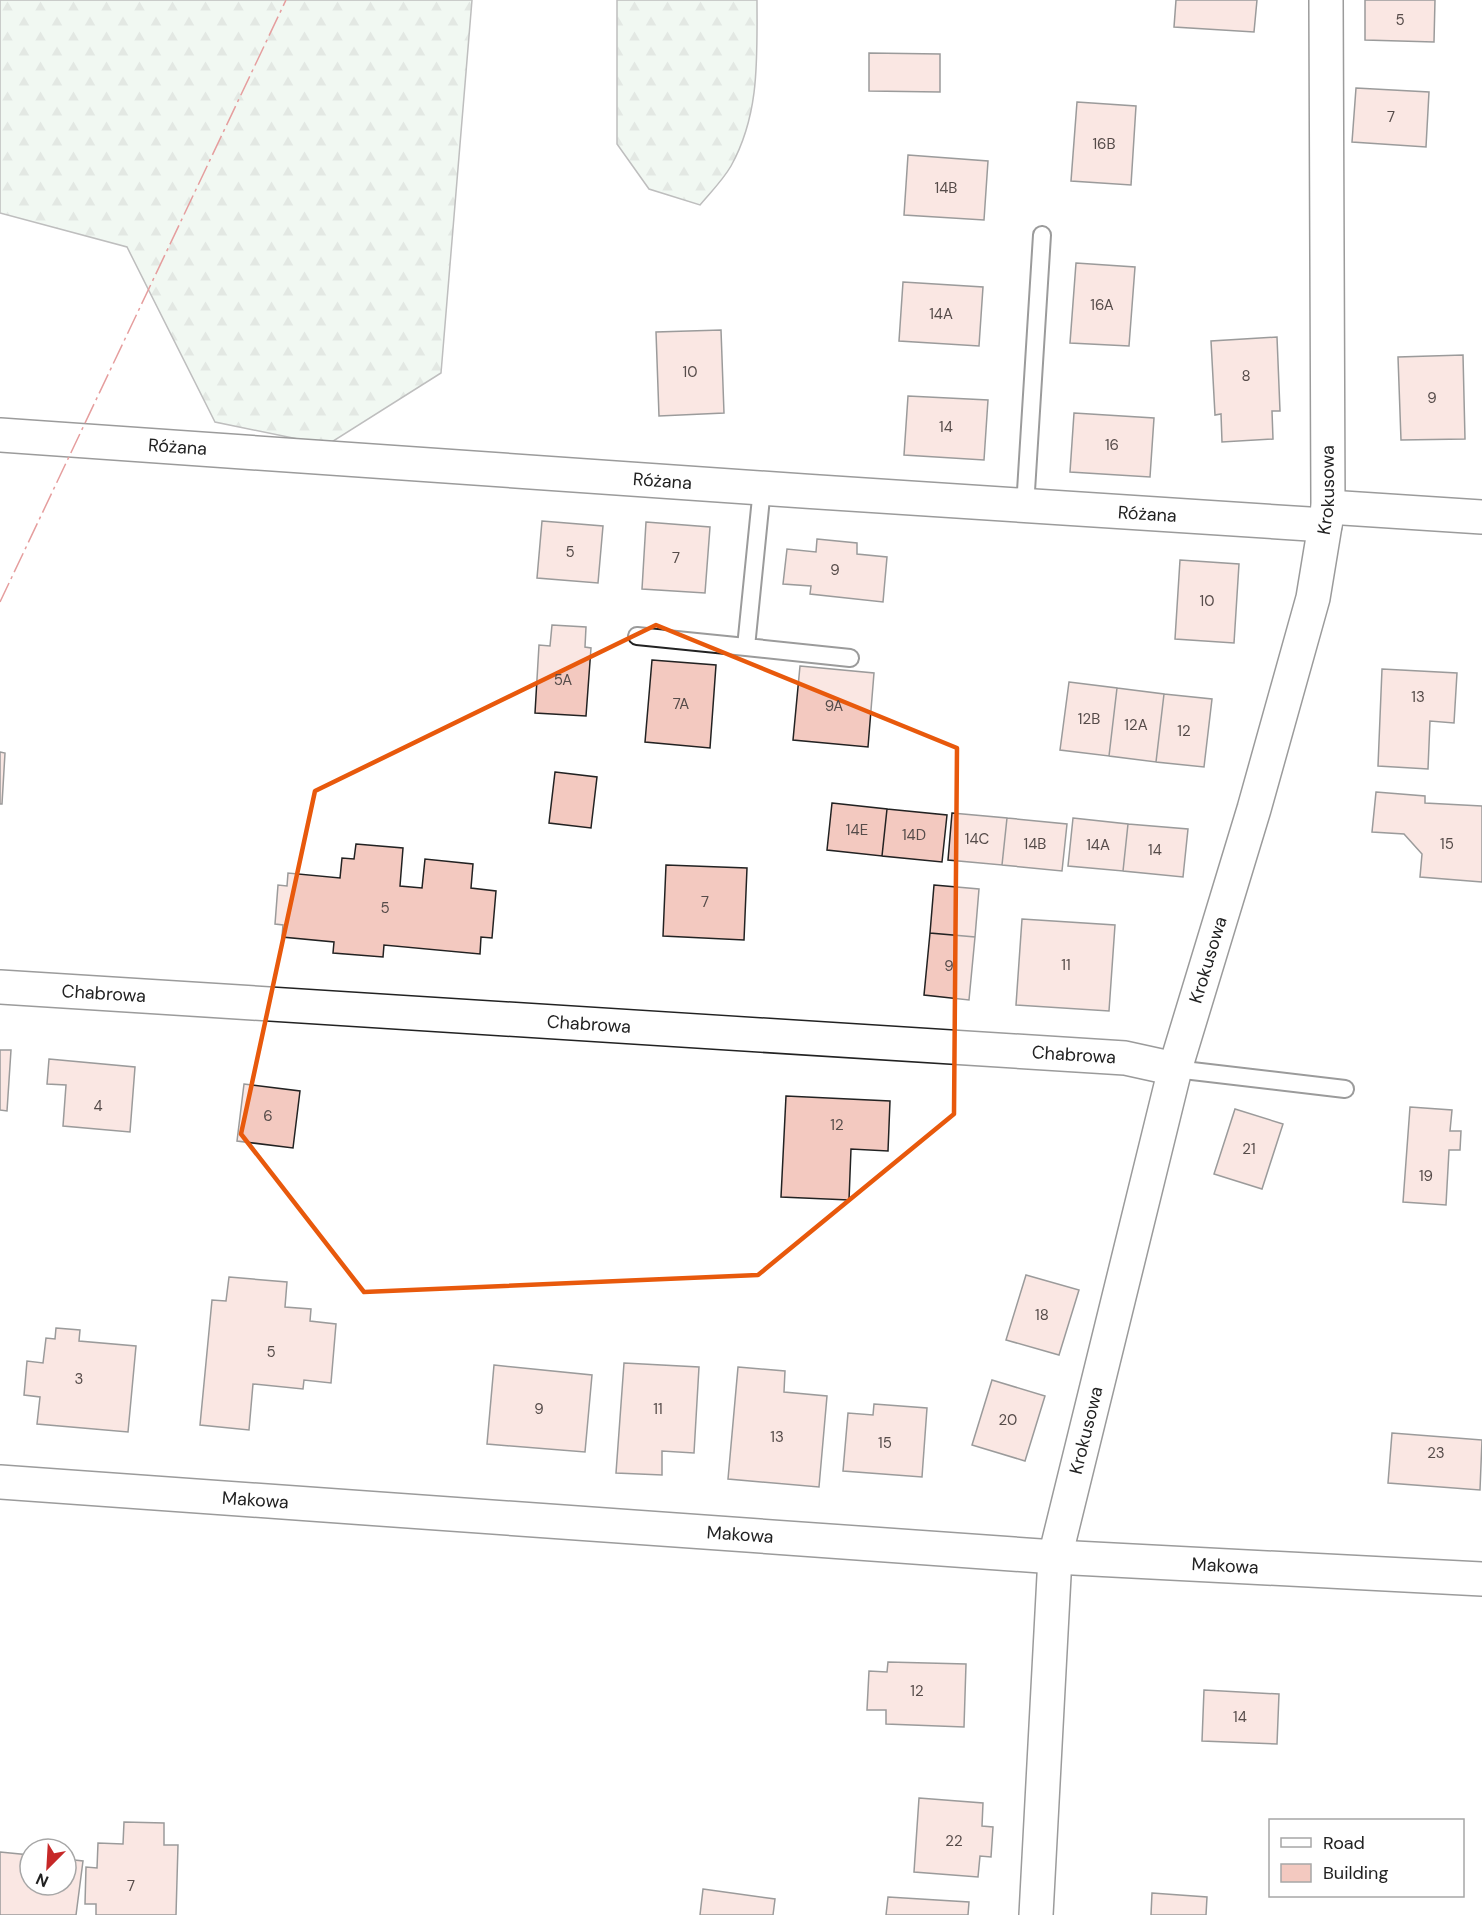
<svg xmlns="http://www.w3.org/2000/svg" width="1482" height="1915" font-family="'DM Sans',sans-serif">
<defs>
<pattern id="forest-firs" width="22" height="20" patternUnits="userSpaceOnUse" patternTransform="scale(1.5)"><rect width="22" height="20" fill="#e0efe3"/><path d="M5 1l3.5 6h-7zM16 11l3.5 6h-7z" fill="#c0cdc2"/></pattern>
</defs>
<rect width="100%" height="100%" fill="#fff"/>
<path fill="url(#forest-firs)" stroke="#6f6f6f" stroke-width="1.5" d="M0,0H472L441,373L327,445L215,422L127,247L0,213Z
M617,0H757C757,58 760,114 731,166C723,180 710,193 700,205L649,189L617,144Z"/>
<path fill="#f3c9c0" stroke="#222" stroke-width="1.5" d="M1176,0H1257L1254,32L1174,27Z
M1365,0H1435L1434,42L1365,40Z
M869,53L940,54V92L869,91Z
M1356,88L1429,92L1426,147L1352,142Z
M1077,102L1136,106L1131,185L1071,181Z
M908,155L988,161L984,220L904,215Z
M1076,263L1135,267L1129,346L1070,343Z
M903,282L983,287L979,346L899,341Z
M721,330L724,413L659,416L656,332Z
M1277,337L1280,411H1272L1273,439L1222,442L1221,414L1215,415L1211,341Z
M1463,355L1465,439L1401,440L1398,357Z
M908,396L988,400L984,460L904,455Z
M1074,413L1154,418L1150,477L1070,472Z
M542,521L603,526L598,583L537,578Z
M646,522L710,527L705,593L642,589Z
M817,539L857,543V554L887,557L883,602L810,594L811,586L783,584L787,549L816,552Z
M1180,560L1239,564L1234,643L1175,639Z
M552,625L586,627L585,647L591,648L586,716L535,713L539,645L550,646Z
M652,660L716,665L710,748L645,742Z
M800,666L874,673L868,747L793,740Z
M1382,669L1457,673L1454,723L1430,721L1428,769L1378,766Z
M1069,682L1117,688L1109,756L1060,750Z
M1117,688L1164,694L1156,762L1109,756Z
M1164,694L1212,699L1204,767L1156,762Z
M0,752L5,753L2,804H0Z
M555,772L597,777L591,828L549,823Z
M1376,792L1425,796V803L1482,806V882L1420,877L1422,854L1404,834L1372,832Z
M832,803L887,809L882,856L827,850Z
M887,809L947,815L942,862L882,856Z
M952,813L1007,818L1002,865L948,860Z
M1007,818L1067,824L1062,871L1002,865Z
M1073,818L1128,824L1123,871L1068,866Z
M1128,824L1188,829L1183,877L1123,871Z
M356,844L403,848L400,886L422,888L425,859L473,864L471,888L496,891L492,938L481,937L480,954L384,945L383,957L333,953L334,942L282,937L283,925L275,924L278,885L287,886L288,873L340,878L342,858L354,859Z
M666,865L747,868L744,940L663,936Z
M934,885L979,889L975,937L930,933Z
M1022,919L1115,925L1109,1011L1016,1005Z
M930,933L975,937L969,1000L924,995Z
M0,1050H11L7,1111L0,1110Z
M49,1059L135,1067L130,1132L63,1126L66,1085L47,1084Z
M244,1084L300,1091L293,1148L237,1141Z
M786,1096L890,1101L888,1151L851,1149L849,1200L781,1197Z
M1410,1107L1452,1110L1450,1131H1461L1460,1150H1449L1446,1205L1403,1202Z
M1235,1109L1283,1124L1262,1189L1214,1174Z
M1026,1275L1079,1290L1059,1355L1006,1340Z
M229,1277L287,1282L285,1307L311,1309L310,1321L336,1324L331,1383L304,1380L303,1389L253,1384L249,1430L200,1425L212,1300L226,1301Z
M56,1328L80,1330L79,1341L136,1346L128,1432L37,1424L40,1397L24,1395L27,1361L43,1363L46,1338L55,1339Z
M624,1363L699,1367L694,1453L662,1451V1475L616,1473Z
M494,1365L592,1375L585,1452L487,1444Z
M738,1367L785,1371L784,1392L827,1396L819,1487L728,1479Z
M992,1380L1045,1396L1025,1461L972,1445Z
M874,1404L927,1408L922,1477L843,1471L848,1413L873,1415Z
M1392,1433L1482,1440L1480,1490L1388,1483Z
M888,1662L966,1664L964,1727L886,1724V1710H867L869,1671L887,1672Z
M1204,1690L1279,1694L1277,1744L1202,1741Z
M919,1798L983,1803L982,1826L993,1827L991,1857L980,1856L978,1877L914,1872Z
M124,1822L164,1823V1845H178L176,1915H96V1904H85L86,1867L97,1868L98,1843L123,1844Z
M0,1852L30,1855V1885H66V1859L83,1861L76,1915H0Z
M703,1889L775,1899L773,1915H700Z
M1152,1893L1207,1897L1206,1915H1151Z
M888,1897L969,1902L968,1915H886Z"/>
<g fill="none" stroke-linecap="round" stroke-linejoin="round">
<defs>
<path id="lane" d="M1025,507L1042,235
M637,636L746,647L762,488
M746,647L850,658
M1175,1069L1345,1089"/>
<g id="street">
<path id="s1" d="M0,435C442,464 883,499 1325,525"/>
<path d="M1328,507L1482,517"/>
<path id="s2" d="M0,987L1125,1058L1175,1069"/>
<path id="s3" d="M0,1482L1055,1557L1482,1579"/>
<path id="s4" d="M1036,1915L1055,1557L1175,1069L1254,809L1313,598L1328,507L1326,0"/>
</g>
</defs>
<use href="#lane" stroke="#222" stroke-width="20"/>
<use href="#street" stroke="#222" stroke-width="36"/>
<use href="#lane" stroke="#fff" stroke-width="16"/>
<use href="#street" stroke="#fff" stroke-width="33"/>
<path stroke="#c62828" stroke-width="1.5" stroke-dasharray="21 4.5 3 4.5" stroke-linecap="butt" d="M0,602L286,0"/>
</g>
<path d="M0 0H1482V1915H0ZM656,625L957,748L954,1114L758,1275L364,1292L241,1134L315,791Z" fill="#fff" fill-opacity=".55" fill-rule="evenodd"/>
<path fill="none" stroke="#e8590c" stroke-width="4.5" stroke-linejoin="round" d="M656,625L957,748L954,1114L758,1275L364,1292L241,1134L315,791Z"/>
<g text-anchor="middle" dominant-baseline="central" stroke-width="4.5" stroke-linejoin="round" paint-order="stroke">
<g font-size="15" fill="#564c4a">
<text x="1400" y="20">5</text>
<text x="1391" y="117">7</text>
<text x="1104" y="144">16B</text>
<text x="946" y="188">14B</text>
<text x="1102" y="305">16A</text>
<text x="941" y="314">14A</text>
<text x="690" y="372">10</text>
<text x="1246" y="376">8</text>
<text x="1432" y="398">9</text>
<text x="946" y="427">14</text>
<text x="1112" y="445">16</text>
<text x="570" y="552">5</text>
<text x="676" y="558">7</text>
<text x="835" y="570">9</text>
<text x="1207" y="601">10</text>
<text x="563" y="680">5A</text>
<text x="1418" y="697">13</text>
<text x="681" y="704">7A</text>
<text x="834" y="706">9A</text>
<text x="1089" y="719">12B</text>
<text x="1136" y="725">12A</text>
<text x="1184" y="731">12</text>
<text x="857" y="830">14E</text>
<text x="914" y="835">14D</text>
<text x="977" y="839">14C</text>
<text x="1035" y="844">14B</text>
<text x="1447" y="844">15</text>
<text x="1098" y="845">14A</text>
<text x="1155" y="850">14</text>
<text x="705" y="902">7</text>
<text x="385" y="908">5</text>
<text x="1066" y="965">11</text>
<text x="949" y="966">9</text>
<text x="98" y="1106">4</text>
<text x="268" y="1116">6</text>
<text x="837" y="1125">12</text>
<text x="1249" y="1149">21</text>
<text x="1426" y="1176">19</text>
<text x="1042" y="1315">18</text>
<text x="271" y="1352">5</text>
<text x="79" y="1379">3</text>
<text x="539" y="1409">9</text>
<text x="658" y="1409">11</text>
<text x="1008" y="1420">20</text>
<text x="777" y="1437">13</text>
<text x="885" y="1443">15</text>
<text x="1436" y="1453">23</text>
<text x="917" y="1691">12</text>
<text x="1240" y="1717">14</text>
<text x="954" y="1841">22</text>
<text x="131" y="1886">7</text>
</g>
<g font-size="18" fill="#222" stroke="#fff">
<text stroke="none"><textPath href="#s1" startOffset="178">Różana</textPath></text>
<text stroke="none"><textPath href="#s1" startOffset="664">Różana</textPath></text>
<text stroke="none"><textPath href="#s4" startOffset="1461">Krokusowa</textPath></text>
<text stroke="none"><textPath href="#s1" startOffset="1150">Różana</textPath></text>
<text stroke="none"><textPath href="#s4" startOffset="975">Krokusowa</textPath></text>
<text stroke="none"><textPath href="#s2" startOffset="104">Chabrowa</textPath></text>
<text stroke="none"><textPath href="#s2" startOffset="590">Chabrowa</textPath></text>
<text stroke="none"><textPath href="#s2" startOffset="1076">Chabrowa</textPath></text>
<text stroke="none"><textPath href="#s4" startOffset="489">Krokusowa</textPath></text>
<text stroke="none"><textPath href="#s3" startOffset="256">Makowa</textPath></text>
<text stroke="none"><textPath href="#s3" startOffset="742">Makowa</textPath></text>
<text stroke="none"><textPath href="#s3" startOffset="1228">Makowa</textPath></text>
</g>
</g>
<rect x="1269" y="1819" width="195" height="78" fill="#ffffff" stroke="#a7a7a7" stroke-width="1.5"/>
<rect x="1281" y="1838" width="30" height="9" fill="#ffffff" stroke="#a7a7a7" stroke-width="1.5"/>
<text x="1323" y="1849" font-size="18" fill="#222222">Road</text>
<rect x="1281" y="1864" width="30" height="18" fill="#f3c9c0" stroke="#a7a7a7" stroke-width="1.5"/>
<text x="1323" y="1879" font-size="18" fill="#222222">Building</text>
<g transform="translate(48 1867) rotate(204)"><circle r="28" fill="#ffffff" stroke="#a7a7a7" stroke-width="1.5"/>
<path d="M0-4.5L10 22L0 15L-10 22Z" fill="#c62828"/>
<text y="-9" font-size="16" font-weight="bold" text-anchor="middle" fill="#222222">N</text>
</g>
</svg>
